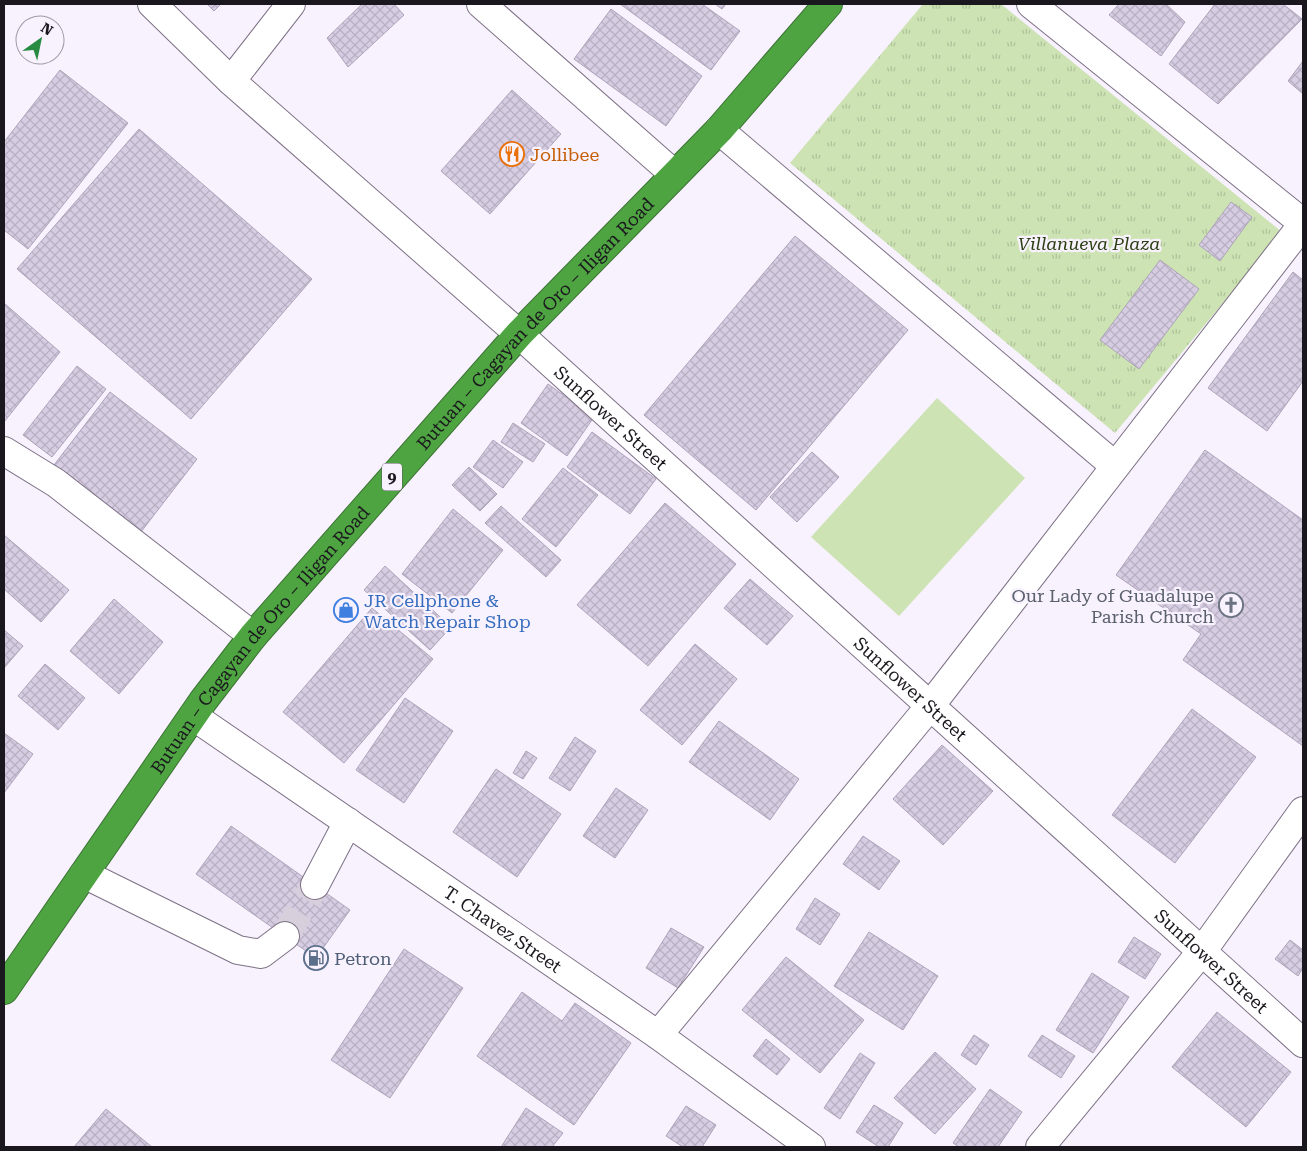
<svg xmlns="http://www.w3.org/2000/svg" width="1307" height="1151" font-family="'Roboto Serif',serif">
<defs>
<pattern id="grass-tufts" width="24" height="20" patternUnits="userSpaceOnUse" patternTransform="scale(1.25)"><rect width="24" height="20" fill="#cde3b3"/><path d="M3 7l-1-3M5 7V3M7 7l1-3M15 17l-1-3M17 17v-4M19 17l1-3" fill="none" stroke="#afc29a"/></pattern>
<pattern id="building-cross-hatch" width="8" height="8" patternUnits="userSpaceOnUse" patternTransform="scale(1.25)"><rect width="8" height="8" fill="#d7cde3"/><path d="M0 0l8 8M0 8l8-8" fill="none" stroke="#b8afc2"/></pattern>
</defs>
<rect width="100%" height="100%" fill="#f8f1fe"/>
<path fill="url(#grass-tufts)" d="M923,4H1001L1282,232L1115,433L790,163Z"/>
<path fill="#cde3b3" d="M937,398L1025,478L899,616L811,537Z"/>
<path fill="url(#building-cross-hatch)" stroke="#aea4ba" d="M207,4H221L214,11Z
M362,4H394L404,15L348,67L327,38Z
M620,4H702L740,31L711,70Z
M715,4H726L722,9Z
M1119,4H1166L1185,22L1161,56L1109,15Z
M1215,4H1283L1302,19L1218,104L1169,64Z
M611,9L702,76L666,126L574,59Z
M1303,61V94L1288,81Z
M60,70L128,123L28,249L4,230V142Z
M512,90L561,134L490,214L441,171Z
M139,129L312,279L191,419L17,269Z
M1231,202L1252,217L1220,261L1199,245Z
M795,236L908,330L756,510L644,415Z
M1160,260L1199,289L1139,369L1100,340Z
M1293,272L1303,280V381L1267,431L1208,388Z
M4,303L60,352L4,422Z
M77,366L106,389L52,457L23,435Z
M548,384L594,417L567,456L521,423Z
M110,392L197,459L141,532L54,465Z
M513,423L545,444L533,462L501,442Z
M592,432L656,479L630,514L567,467Z
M493,440L523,462L503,488L473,467Z
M1205,450L1303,520V746L1183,660L1201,634L1116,575Z
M812,452L839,477L797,522L770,497Z
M469,467L497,494L480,511L452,485Z
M563,468L598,495L556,547L522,519Z
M665,503L736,564L648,666L577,605Z
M501,506L561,560L546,577L485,523Z
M453,509L503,550L452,613L402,574Z
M4,535L69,590L41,622L4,589Z
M385,566L451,627L430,650L364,590Z
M750,579L793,616L767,645L724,608Z
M114,599L163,642L119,694L70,651Z
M372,608L433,659L344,763L283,712Z
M4,630L23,646L4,668Z
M695,644L737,679L682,745L640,710Z
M45,664L85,698L58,730L18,696Z
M405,698L453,731L404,803L356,770Z
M1192,709L1256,757L1175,863L1112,815Z
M719,721L799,779L770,820L689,762Z
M4,733L33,754L4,793Z
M575,737L596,751L570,791L549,778Z
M942,745L993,791L943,845L893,799Z
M526,751L537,758L523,779L513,773Z
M496,769L561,814L517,877L453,832Z
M616,788L648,810L615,858L583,836Z
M231,826L350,910L316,958L196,874Z
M863,836L900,861L879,890L843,864Z
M815,898L840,914L820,945L796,929Z
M671,928L704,947L678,988L646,968Z
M869,932L938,976L903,1030L834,986Z
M1134,937L1161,954L1145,979L1118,962Z
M1290,940L1303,950V968L1298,976L1275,959Z
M404,949L463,988L390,1098L331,1060Z
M786,957L864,1020L820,1073L742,1010Z
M1092,973L1129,997L1093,1053L1056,1030Z
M522,992L562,1021L575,1003L631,1043L574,1125L477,1056Z
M1217,1012L1291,1072L1246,1127L1172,1067Z
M974,1035L989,1045L976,1065L961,1055Z
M1042,1035L1075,1056L1061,1078L1028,1056Z
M766,1039L790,1059L777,1075L753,1056Z
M935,1052L976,1089L935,1134L894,1098Z
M860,1053L875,1063L840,1119L824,1108Z
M990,1089L1022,1112L998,1147H959L953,1143Z
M874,1105L903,1123L888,1147H879L856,1132Z
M686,1106L716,1125L702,1147H683L666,1136Z
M526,1108L563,1133L552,1147H501Z
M106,1109L152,1147H74Z"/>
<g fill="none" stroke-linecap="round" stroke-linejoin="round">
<path stroke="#d7d0dc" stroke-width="28" stroke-dasharray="28 14" stroke-linecap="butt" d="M285,936L315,885"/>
<defs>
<g id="minor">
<path id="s1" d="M152,4L231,81L519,334L1303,1043"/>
<path d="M481,4L674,174"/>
<path d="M1031,4L1303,223"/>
<path d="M231,81L291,4"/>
<path d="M719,130L1115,466"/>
<path d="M4,451L56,483L253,636"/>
<path id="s2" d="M193,716L658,1035L811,1147"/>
<path d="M84,874L238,950L261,954L285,936"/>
<path d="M315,885L348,822"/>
<path d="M658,1035L930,706L1303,224"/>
<path d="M1040,1147L1203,950L1303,811"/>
</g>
<g id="highway">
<path id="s3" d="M4,990L203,701L253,636L519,334L719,130L828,4"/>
</g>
</defs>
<use href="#minor" stroke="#7d7185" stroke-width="30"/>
<use href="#highway" stroke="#3c7334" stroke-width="30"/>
<use href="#minor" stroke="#fff" stroke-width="28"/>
<use href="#highway" stroke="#4da440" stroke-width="28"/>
</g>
<defs>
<symbol id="restaurant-ring" viewBox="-11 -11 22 22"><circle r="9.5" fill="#f8f1fe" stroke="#e8710a" stroke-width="1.5"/><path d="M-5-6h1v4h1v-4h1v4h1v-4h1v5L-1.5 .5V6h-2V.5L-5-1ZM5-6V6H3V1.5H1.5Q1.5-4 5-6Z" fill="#e8710a"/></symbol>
<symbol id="church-ring" viewBox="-11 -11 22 22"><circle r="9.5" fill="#f8f1fe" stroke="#6b7280" stroke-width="1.5"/><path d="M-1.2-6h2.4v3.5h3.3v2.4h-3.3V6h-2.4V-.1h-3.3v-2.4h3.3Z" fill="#6b7280"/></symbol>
<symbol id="shop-ring" viewBox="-11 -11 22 22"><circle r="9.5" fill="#f8f1fe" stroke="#3f7fe0" stroke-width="1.5"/><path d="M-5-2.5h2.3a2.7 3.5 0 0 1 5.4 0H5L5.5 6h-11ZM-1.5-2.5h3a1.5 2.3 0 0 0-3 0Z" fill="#3f7fe0"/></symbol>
<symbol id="fuel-ring" viewBox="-11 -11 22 22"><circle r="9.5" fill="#f8f1fe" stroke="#5c6f8a" stroke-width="1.5"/><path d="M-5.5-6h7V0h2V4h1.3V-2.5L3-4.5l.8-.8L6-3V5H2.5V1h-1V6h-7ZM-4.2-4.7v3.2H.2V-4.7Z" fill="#5c6f8a"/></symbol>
</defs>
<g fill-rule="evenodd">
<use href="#restaurant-ring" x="498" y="140" width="28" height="28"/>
<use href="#church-ring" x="1217" y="591" width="28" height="28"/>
<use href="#shop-ring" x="332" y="596" width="28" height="28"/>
<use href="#fuel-ring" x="302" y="944" width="28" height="28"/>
</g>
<g text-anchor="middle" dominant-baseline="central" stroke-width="4.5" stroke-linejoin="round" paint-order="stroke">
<rect fill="#f8f1fe" stroke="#5d5861" stroke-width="1" x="382" y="463.5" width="20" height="27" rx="4"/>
<g font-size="16" font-weight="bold" fill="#1b171e">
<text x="392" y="477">9</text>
</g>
<g font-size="18" fill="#c56008" stroke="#f8f1fe" text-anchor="start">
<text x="530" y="154">Jollibee</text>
</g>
<g font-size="18" font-style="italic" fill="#2c3f11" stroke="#f8f1fe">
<text x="1089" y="243">Villanueva Plaza</text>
</g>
<g font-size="18" fill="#1b171e" stroke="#f8f1fe">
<text stroke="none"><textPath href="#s3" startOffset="854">Butuan – Cagayan de Oro – Iligan Road</textPath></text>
<text stroke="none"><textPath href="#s1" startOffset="618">Sunflower Street</textPath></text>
<text stroke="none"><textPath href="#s3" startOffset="434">Butuan – Cagayan de Oro – Iligan Road</textPath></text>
<text stroke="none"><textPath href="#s1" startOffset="1022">Sunflower Street</textPath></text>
<text stroke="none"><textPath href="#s2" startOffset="376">T. Chavez Street</textPath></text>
<text stroke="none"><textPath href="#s1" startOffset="1428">Sunflower Street</textPath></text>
</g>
<g font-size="18" fill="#5b616d" stroke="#f8f1fe" text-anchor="end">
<text x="1214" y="595">Our Lady of Guadalupe<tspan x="1214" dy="21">Parish Church</tspan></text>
</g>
<g font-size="18" fill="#366cbe" stroke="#f8f1fe" text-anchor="start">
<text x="364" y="600">JR Cellphone &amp;<tspan x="364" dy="21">Watch Repair Shop</tspan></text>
</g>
<g font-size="18" fill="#4e5e75" stroke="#f8f1fe" text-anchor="start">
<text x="334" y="958">Petron</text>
</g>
</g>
<rect width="1307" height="1151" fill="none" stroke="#1b171e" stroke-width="10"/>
<g transform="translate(40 40) rotate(33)"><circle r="24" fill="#f8f1fe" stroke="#a09aa4"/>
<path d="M0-4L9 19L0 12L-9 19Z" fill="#278c41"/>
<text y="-8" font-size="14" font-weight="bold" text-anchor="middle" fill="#1b171e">N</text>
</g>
</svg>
